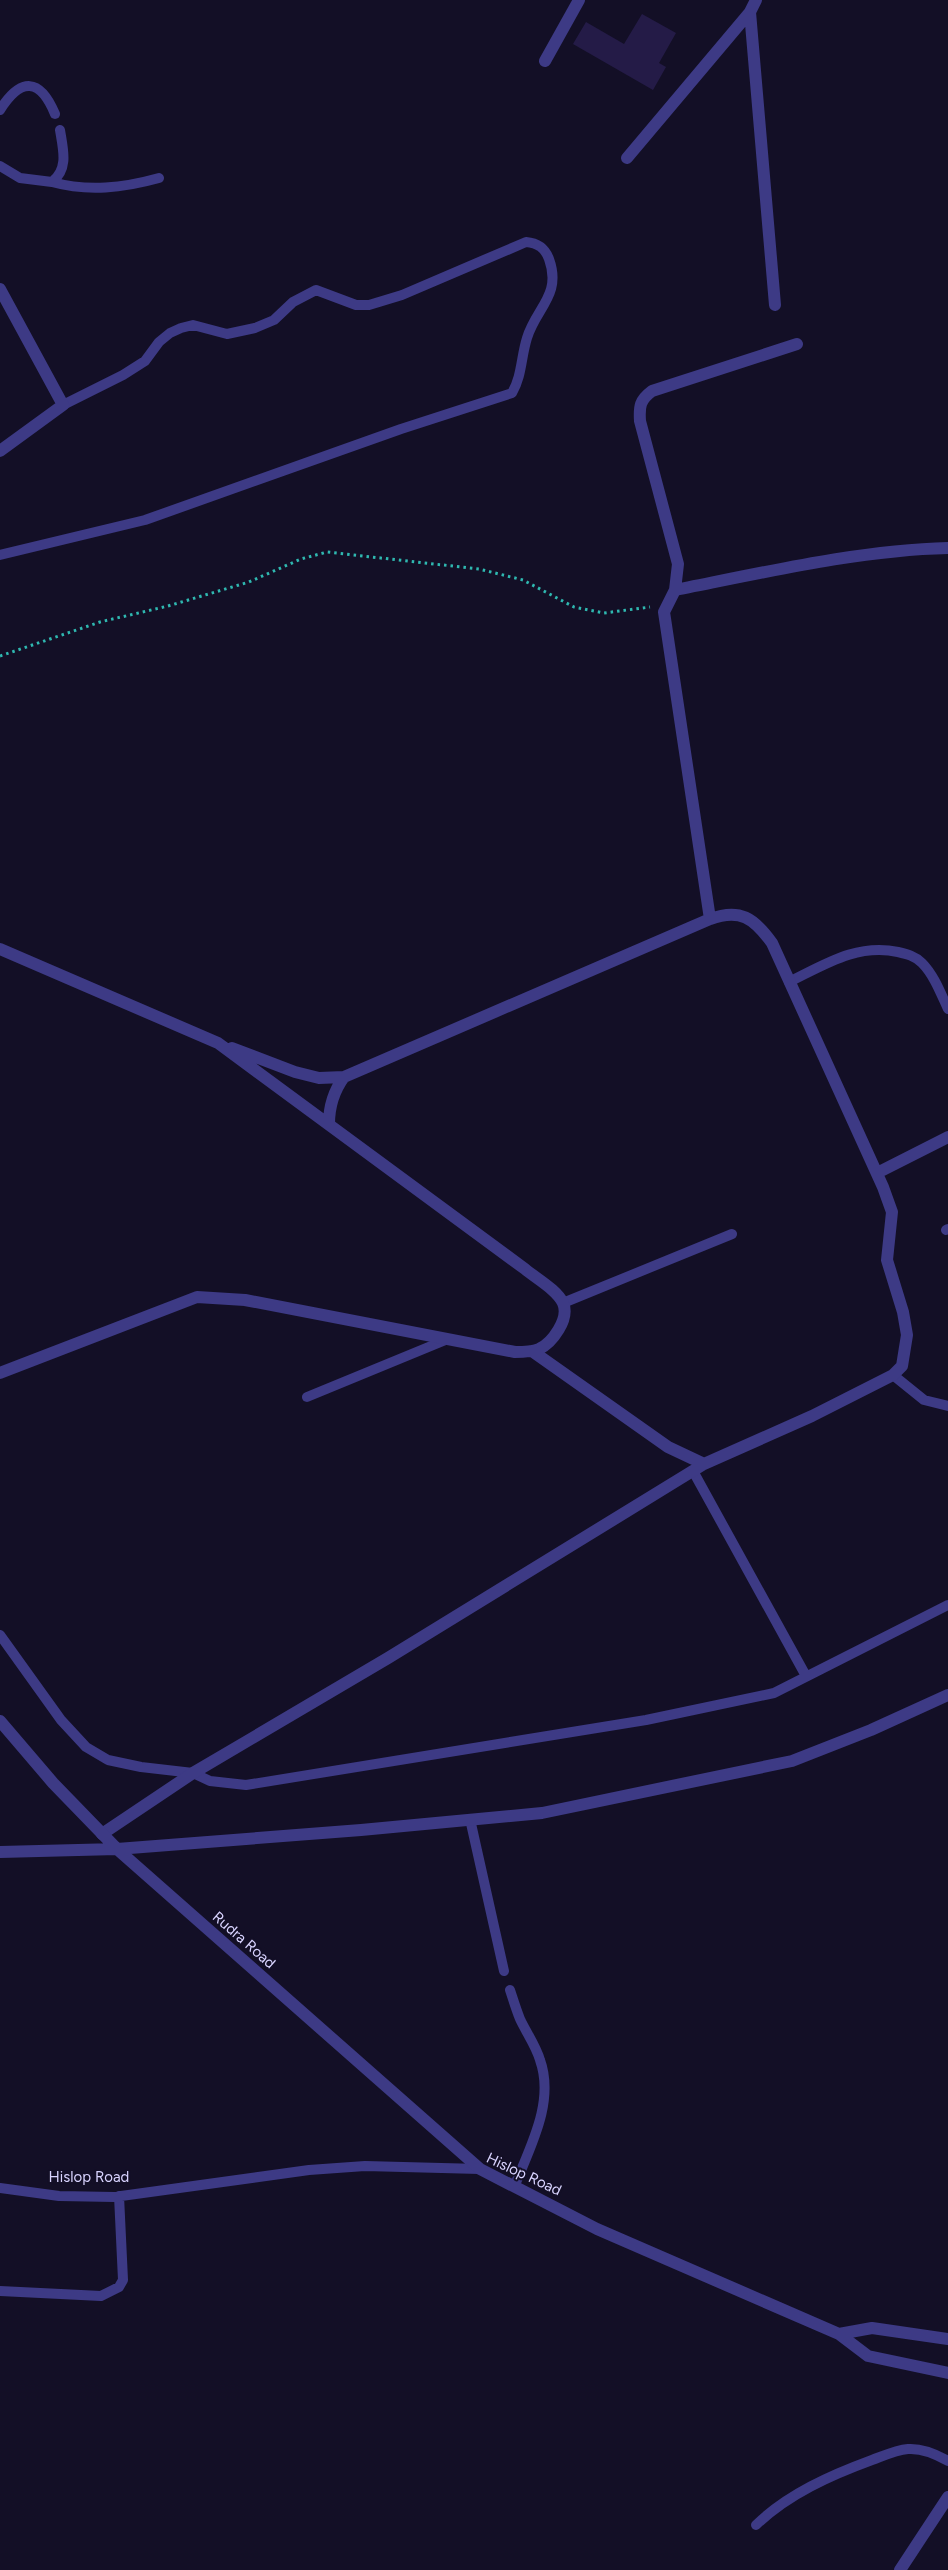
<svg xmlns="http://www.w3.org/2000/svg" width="948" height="2570" font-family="Figtree,sans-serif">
<rect width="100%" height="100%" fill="#130f26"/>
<path fill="#241b47" d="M642,14L676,33L659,63L666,67L653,90L573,44L586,22L624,44Z"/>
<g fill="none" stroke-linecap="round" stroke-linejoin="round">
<path stroke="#2fb8b0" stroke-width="3" stroke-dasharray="2.5 4" stroke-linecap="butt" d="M0,656L100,622L168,606L249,582L301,559L327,552L479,569L523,580L574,607L604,613L650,607"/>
<path stroke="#3d3a85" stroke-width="10" d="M0,110C21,77 40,78 55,114
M0,166L20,178L52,182C69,169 63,149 60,130
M52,182C88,192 123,188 159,178
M0,555L145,520L401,429L512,393C522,376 521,357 527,338C536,308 562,295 549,259C545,248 538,243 526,242L402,295L369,305H356L316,290L293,302L274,320L255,328L227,334L193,325L181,328L170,333L159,342L145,361L123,375L63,405
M789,982C824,965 857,943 898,952C907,954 915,956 922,963C934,975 941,994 948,1009
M946,1230L948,1229
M563,1303L732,1234
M893,1375L924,1400L948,1406
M307,1397L448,1339
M693,1471L806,1676
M0,1635L61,1720L86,1747L108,1760L141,1767L193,1773L210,1781L246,1785L646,1720L774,1693L948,1605
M470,1819L504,1971
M510,1990C513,1999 516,2009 520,2019C526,2032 536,2046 540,2060C555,2102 530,2147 515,2185
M0,2188L59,2196L114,2197L309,2170L365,2166L480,2169
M0,2291L101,2296L119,2287L123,2280L119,2196
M756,2525C788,2494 831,2475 872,2460C883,2456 896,2450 908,2449C923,2448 936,2454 948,2461"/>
<path stroke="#3d3a85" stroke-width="12" d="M750,12L775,305
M545,61L579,0
M627,158L750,12L756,0
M0,289L63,405L0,451
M675,590C762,573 859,550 948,548
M710,919L664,612L675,590L678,564L640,421C639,406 640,400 652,391L797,344
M0,949L218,1043L525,1269C537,1279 557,1290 563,1303C570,1319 552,1343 539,1349C531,1352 523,1352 515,1352L245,1300L197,1297L0,1373
M232,1048L295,1072L319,1078L344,1077
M877,1173L948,1137
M532,1351L668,1447L704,1464
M102,1834L193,1773L388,1658L704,1464L812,1416L893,1375L902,1366L907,1335L903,1312L887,1260L892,1212L883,1187L772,943C754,918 740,908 710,919L344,1077C333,1092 329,1106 329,1124
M900,2570L948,2497"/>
<path stroke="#3d3a85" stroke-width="12" d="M0,1721L53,1783L117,1849L480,2169L597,2229L839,2334L868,2356L948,2373
M0,1852L117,1849L361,1830L542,1813L792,1761L871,1730L948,1695
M839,2334L872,2328L948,2339"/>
</g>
<g text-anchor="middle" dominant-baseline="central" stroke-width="4" stroke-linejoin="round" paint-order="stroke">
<g font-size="15" fill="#d9d4ff" stroke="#130f26">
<text transform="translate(244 1940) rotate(41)">Rudra Road</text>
<text transform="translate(524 2174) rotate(25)">Hislop Road</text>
<text x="89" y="2177">Hislop Road</text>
</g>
</g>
</svg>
